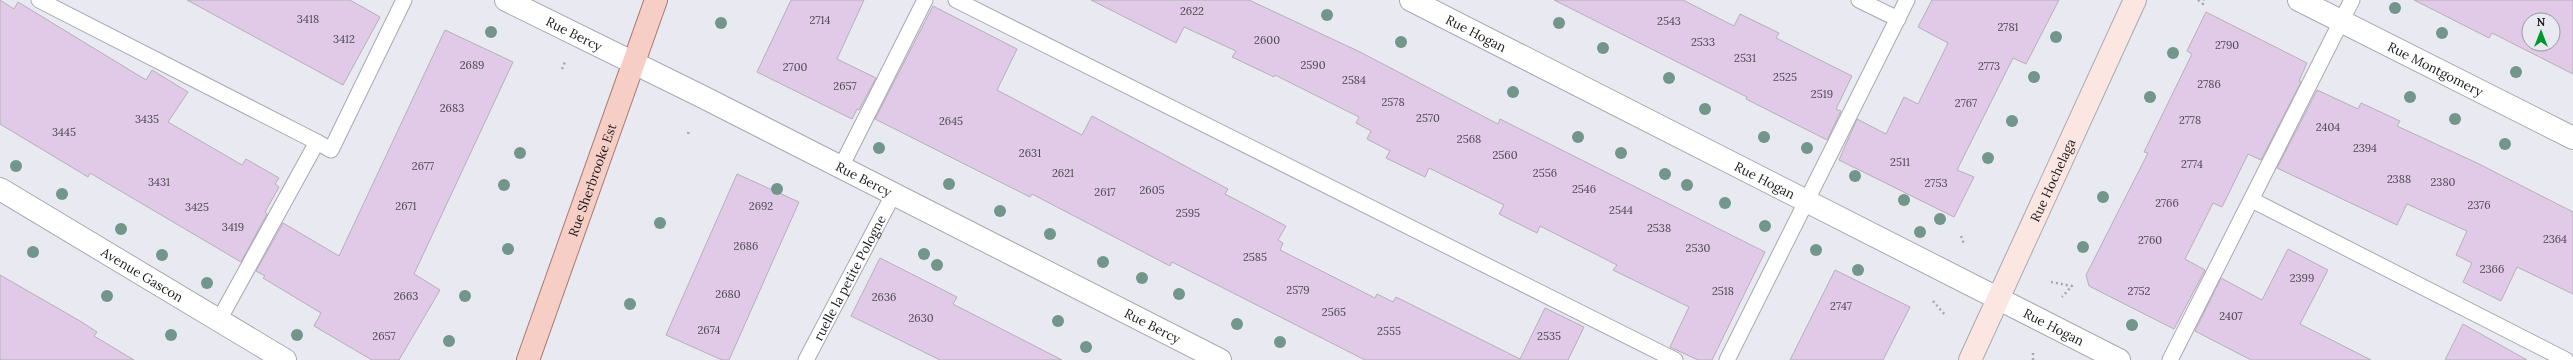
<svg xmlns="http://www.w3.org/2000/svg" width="2573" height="360" font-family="Lora,serif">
<rect width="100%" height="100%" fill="#e8e9f1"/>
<path fill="#e0cae8" stroke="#b5b0b7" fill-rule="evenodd" d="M0,0L14,9L18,2L146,80L152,70L188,92L168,122L242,165L246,159L279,178L275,184L279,187L265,212L267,214L241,262L90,173L88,177L0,124Z
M187,0H350L380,17L343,85Z
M791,0H864L837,59L876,78L859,110L857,109L852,119L757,72Z
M1091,0H1249L1360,52L1498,124L1500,119L1765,252L1712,360H1698L1670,347L1689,307L1613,270L1617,265L1540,226L1537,233L1499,214L1504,205L1429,168L1425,177L1386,158L1390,151L1367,139L1371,131L1356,123L1359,117L1275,75L1274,77L1232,57L1236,51L1184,27L1176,43Z
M1554,0H1683L1734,26L1740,14L1779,33L1776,38L1852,76L1836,109L1841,111L1827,140L1746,99L1747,97Z
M1932,0H2059L2026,64L2013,58L1957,170L1974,177L1954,217L1839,160L1857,119L1886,134L1904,97L1918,104L1948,43L1918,27Z
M2414,0H2573V74L2492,33L2489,38ZM2529,20H2553V44H2529Z
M933,6L1017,49L997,90L1082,135L1092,116L1228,189L1225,194L1286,226L1278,240L1283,243L1280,250L1375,298L1377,294L1393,302L1396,297L1520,359L1545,308L1584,327L1568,360H1365L1172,262L1170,266L1032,194L1030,197L875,119Z
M2206,12L2307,63L2299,81L2301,82L2261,160L2248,154L2222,207L2213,203L2185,259L2205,270L2174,329L2089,286L2086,275L2148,153L2144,152L2192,54L2187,51Z
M445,30L513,62L414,274L440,290L399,360H372L314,326L321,313L263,278L265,276L256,271L283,223L339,256Z
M2317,90L2358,109L2361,103L2400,121L2397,126L2477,163L2573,212V294L2517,267L2501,301L2463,282L2472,263L2456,255L2467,231L2407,204L2397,225L2277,168Z
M737,174L799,202L729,360H722L666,335Z
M2288,249L2328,270L2300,324L2371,360H2251L2195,331L2221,278L2262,300Z
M880,258L957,297L953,304L1062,360H940L851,316Z
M1835,270L1910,307L1883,360H1790Z
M0,275L80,321L97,332L94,336L134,360H0Z
M2463,324L2527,360H2445Z"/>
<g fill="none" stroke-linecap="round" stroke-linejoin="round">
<defs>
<g id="lane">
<path d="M39,0L317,142"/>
<path d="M956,0L1675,360"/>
<path d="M1859,0L1898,19"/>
<path d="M841,167L925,0"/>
<path d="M2252,200L2566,360"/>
<path d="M219,320L317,142L331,150L404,0"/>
<path id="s1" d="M806,360L893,195"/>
<path d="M1727,360L1907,0"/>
<path d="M2170,360L2352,0"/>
</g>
<g id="street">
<path id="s2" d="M506,0L703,97L1220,360"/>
<path id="s3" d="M1411,0L2119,360"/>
<path id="s4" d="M2299,0L2573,138"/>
<path id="s5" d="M0,189L285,360"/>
</g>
<g id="secondary">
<path id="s6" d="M1970,360L2135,0"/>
</g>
<g id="primary">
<path id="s7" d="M528,360L656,0"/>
</g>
</defs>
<use href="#lane" stroke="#a8a9b1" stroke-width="17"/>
<use href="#street" stroke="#a8a9b1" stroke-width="24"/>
<use href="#secondary" stroke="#a8a9b1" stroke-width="24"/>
<use href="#primary" stroke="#a77a72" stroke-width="24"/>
<path stroke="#a8a8af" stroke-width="2.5" stroke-dasharray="2 3" stroke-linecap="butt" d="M2198,0L2203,4L2204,0
M562,69L565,62
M688,134L689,130
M1961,236L1964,244
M2051,282L2072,286L2062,297
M1933,301L1946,316
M2033,353V360"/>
<use href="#lane" stroke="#fff" stroke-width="15"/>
<use href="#street" stroke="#fff" stroke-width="22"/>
<use href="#secondary" stroke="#fbe6e2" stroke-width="22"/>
<use href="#primary" stroke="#f7cec5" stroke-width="22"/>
</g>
<g fill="#72968b">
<circle cx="2395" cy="8" r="6"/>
<circle cx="1327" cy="15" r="6"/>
<circle cx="721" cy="23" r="6"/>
<circle cx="1559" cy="23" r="6"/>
<circle cx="491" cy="32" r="6"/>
<circle cx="2442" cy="33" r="6"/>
<circle cx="2056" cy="37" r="6"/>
<circle cx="1401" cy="42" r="6"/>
<circle cx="1603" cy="48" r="6"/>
<circle cx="2173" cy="53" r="6"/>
<circle cx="2516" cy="72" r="6"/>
<circle cx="2034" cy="77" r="6"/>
<circle cx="1669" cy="78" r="6"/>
<circle cx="1513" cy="92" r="6"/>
<circle cx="2150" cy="97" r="6"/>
<circle cx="2410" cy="97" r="6"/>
<circle cx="1705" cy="109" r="6"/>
<circle cx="2455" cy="119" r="6"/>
<circle cx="2012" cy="121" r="6"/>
<circle cx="1578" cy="137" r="6"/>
<circle cx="1764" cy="137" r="6"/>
<circle cx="2505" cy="144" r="6"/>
<circle cx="879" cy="148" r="6"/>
<circle cx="1807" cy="148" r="6"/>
<circle cx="520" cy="153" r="6"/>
<circle cx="1621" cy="153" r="6"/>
<circle cx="1988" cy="158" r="6"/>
<circle cx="16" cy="166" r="6"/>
<circle cx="1665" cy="174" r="6"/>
<circle cx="1855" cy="176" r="6"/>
<circle cx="949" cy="184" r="6"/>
<circle cx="504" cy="185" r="6"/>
<circle cx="1687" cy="185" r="6"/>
<circle cx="777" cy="189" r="6"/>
<circle cx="62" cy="194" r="6"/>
<circle cx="2103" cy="197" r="6"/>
<circle cx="1904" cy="200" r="6"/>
<circle cx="1725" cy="203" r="6"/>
<circle cx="1000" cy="211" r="6"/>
<circle cx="1940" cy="219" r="6"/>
<circle cx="660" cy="223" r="6"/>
<circle cx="1765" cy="226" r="6"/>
<circle cx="121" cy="229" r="6"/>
<circle cx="1920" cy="232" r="6"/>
<circle cx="1050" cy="234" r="6"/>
<circle cx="2083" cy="247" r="6"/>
<circle cx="508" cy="249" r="6"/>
<circle cx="1816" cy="250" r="6"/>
<circle cx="33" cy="252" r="6"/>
<circle cx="924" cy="254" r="6"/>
<circle cx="162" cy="255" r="6"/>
<circle cx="1103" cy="262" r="6"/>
<circle cx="937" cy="265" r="6"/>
<circle cx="1858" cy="270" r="6"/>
<circle cx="1142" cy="278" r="6"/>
<circle cx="207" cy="283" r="6"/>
<circle cx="1179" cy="294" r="6"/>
<circle cx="107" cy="296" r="6"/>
<circle cx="465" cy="296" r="6"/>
<circle cx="630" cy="304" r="6"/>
<circle cx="1058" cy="321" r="6"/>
<circle cx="1237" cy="324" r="6"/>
<circle cx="2132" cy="325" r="6"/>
<circle cx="171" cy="335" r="6"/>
<circle cx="297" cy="335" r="6"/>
<circle cx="449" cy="341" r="6"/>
<circle cx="1280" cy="342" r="6"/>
<circle cx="1086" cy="347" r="6"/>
</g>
<g text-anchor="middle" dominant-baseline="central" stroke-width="4" stroke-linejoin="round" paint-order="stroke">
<g font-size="11" fill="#4d4851">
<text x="1192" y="11">2622</text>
<text x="308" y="19">3418</text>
<text x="820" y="20">2714</text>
<text x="1669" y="21">2543</text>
<text x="2008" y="27">2781</text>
<text x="344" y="39">3412</text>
<text x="1267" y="40">2600</text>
<text x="1703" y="42">2533</text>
<text x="2227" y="45">2790</text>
<text x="1745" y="58">2531</text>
<text x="472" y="65">2689</text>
<text x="1313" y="65">2590</text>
<text x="1989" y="66">2773</text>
<text x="795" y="67">2700</text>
<text x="1785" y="77">2525</text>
<text x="1354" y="80">2584</text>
<text x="2209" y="84">2786</text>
<text x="845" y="86">2657</text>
<text x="1822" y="94">2519</text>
<text x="1393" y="102">2578</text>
<text x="1966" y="103">2767</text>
<text x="452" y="108">2683</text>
<text x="1428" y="118">2570</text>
<text x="147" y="119">3435</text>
<text x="2190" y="120">2778</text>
<text x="951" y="121">2645</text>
<text x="2328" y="127">2404</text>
<text x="64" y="132">3445</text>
<text x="1469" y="139">2568</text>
<text x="2365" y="148">2394</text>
<text x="1030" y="153">2631</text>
<text x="1505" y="155">2560</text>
<text x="1900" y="162">2511</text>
<text x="2192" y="164">2774</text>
<text x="423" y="166">2677</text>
<text x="1063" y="173">2621</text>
<text x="1545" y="173">2556</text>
<text x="2399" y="179">2388</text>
<text x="159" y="182">3431</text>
<text x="2443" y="182">2380</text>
<text x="1936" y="183">2753</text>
<text x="1584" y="189">2546</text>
<text x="1152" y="190">2605</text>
<text x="1105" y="192">2617</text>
<text x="2167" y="203">2766</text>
<text x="2479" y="205">2376</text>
<text x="406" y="206">2671</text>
<text x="761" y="206">2692</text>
<text x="197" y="207">3425</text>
<text x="1621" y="210">2544</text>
<text x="1188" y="213">2595</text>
<text x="233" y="227">3419</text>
<text x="1659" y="228">2538</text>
<text x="2555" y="239">2364</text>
<text x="2150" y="240">2760</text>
<text x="746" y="246">2686</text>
<text x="1698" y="248">2530</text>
<text x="1255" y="257">2585</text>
<text x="2492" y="269">2366</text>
<text x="2302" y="278">2399</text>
<text x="1298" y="290">2579</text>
<text x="1723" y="291">2518</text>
<text x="2139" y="291">2752</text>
<text x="728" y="294">2680</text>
<text x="406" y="296">2663</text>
<text x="884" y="297">2636</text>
<text x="1841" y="306">2747</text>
<text x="1334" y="312">2565</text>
<text x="2231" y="316">2407</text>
<text x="921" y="318">2630</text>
<text x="709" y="330">2674</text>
<text x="1389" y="331">2555</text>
<text x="384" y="336">2657</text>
<text x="1549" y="336">2535</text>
</g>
<g font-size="13" fill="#1c1c1f" stroke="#e8e9f1">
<text stroke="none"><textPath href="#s3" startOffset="73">Rue Hogan</textPath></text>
<text stroke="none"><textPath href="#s2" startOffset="76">Rue Bercy</textPath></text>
<text stroke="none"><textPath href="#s4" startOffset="153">Rue Montgomery</textPath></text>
<text stroke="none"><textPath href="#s2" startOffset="400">Rue Bercy</textPath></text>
<text stroke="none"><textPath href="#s7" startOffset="191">Rue Sherbrooke Est</textPath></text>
<text stroke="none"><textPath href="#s6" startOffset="198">Rue Hochelaga</textPath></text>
<text stroke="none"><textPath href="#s3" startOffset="397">Rue Hogan</textPath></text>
<text stroke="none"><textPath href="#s5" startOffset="166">Avenue Gascon</textPath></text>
<text stroke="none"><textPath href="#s1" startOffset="93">ruelle la petite Pologne</textPath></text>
<text stroke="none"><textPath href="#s2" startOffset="724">Rue Bercy</textPath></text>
<text stroke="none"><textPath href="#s3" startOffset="721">Rue Hogan</textPath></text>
</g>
</g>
<g transform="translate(2541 32)"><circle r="19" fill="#e8e9f1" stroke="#96979d"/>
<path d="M0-3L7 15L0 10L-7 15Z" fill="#00962e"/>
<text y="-6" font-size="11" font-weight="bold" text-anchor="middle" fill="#1c1c1f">N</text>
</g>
</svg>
